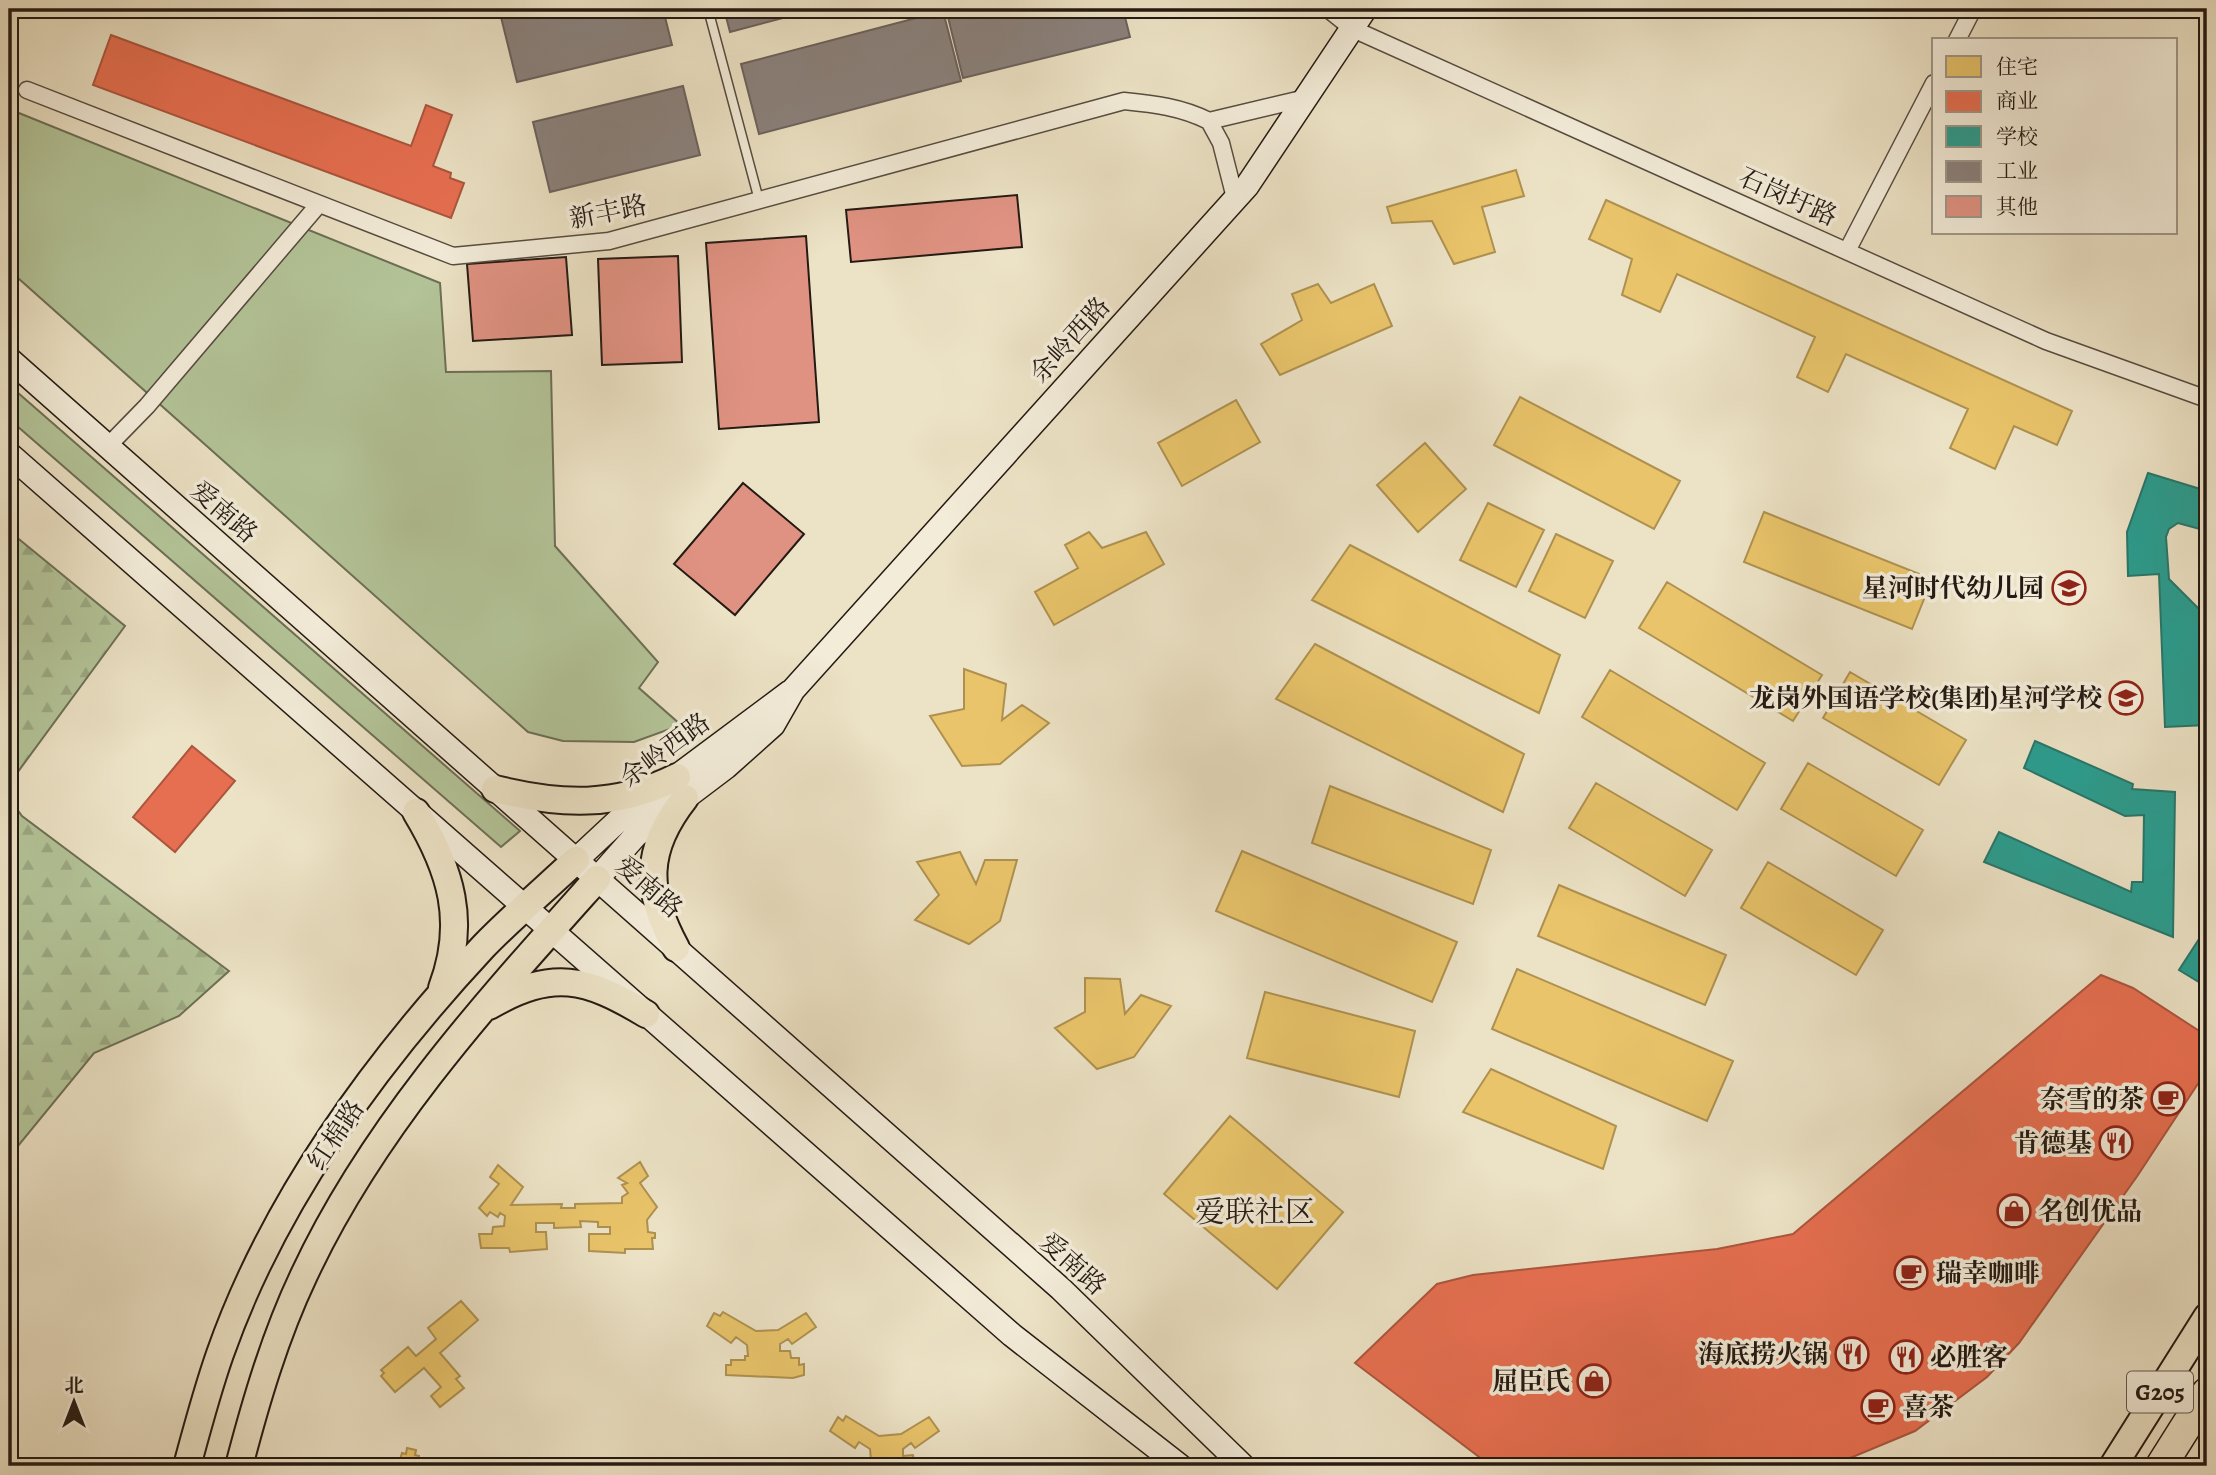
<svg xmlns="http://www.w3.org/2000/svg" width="2216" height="1475" font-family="Alegreya,'Noto Serif SC',serif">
<defs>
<pattern id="forest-firs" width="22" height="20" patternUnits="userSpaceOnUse" patternTransform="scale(1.75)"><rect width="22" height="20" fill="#b3c498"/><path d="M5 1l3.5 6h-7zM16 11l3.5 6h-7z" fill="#9aa882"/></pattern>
</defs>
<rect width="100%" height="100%" fill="#ece2c5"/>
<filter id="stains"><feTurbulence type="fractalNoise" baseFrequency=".00286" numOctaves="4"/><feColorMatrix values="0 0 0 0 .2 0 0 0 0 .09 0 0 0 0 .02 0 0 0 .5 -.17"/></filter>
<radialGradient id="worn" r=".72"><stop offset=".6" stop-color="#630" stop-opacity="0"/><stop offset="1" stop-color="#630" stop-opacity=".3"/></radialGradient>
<path fill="url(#forest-firs)" stroke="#6c6f56" stroke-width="2" d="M9,531L125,626L9,784Z
M9,798L22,816L229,971L179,1016L94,1053L9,1157Z"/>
<path fill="#b3c498" stroke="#6c6f56" stroke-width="2" d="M9,109L440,283L446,372L551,371L555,546L658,662L639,688L681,725L634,742L563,741L528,732L9,270Z
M9,385L520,831L501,847L9,419Z
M2207,746V877H2203L2199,747Z"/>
<path fill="#e9c46a" stroke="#ae9150" stroke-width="2" d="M1516,170L1524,196L1482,207L1495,252L1454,264L1432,221L1392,223L1387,207Z
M1606,200L2072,411L2057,445L2014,426L1995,469L1950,448L1968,409L1846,354L1828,392L1797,377L1815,337L1677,274L1660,312L1622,295L1632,259L1589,239Z
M1318,284L1331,303L1374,284L1392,326L1280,375L1261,344L1302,320L1292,294Z
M1520,397L1680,481L1654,529L1494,445Z
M1236,400L1260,442L1182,486L1158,443Z
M1425,443L1466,489L1418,532L1377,485Z
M1488,503L1544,530L1516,587L1460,560Z
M1764,512L1932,579L1912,629L1744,562Z
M1089,532L1102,548L1146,532L1164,564L1054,625L1035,592L1078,568L1065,545Z
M1556,534L1613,561L1585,618L1529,591Z
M1350,545L1560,655L1539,713L1312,600Z
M1667,582L1822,675L1793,721L1639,628Z
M1315,644L1524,754L1503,812L1276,699Z
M964,669L1006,684L1002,720L1022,705L1049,723L1000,764L962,766L930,716L964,709Z
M1610,670L1765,763L1737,810L1582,717Z
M1850,672L1966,740L1939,785L1823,718Z
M1808,763L1923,830L1896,876L1781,809Z
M1596,783L1712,850L1685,896L1569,828Z
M1330,786L1491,850L1473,904L1312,843Z
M1242,851L1457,942L1432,1002L1216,911Z
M960,852L976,884L985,860H1017L1000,921L969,944L915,920L939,895L917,862Z
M1768,862L1883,930L1856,975L1741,908Z
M1559,885L1726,955L1705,1005L1538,936Z
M1517,969L1733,1061L1707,1121L1492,1029Z
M1085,978L1120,979L1125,1014L1141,995L1171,1006L1134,1057L1097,1069L1055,1028L1085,1012Z
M1265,992L1415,1031L1399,1097L1247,1058Z
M1491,1069L1616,1126L1603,1169L1463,1112Z
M1230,1116L1343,1212L1277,1289L1164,1194Z
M640,1162L648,1176L640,1183L657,1207L647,1220L648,1232L655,1233V1238H652L653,1249H625V1253L589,1251V1234H610V1227H598V1222L580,1221L581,1227L554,1228V1223H536V1232H546L547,1249L510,1252L509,1248H481L479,1234H492L493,1227L504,1226L505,1216L500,1213L498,1217L490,1212L487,1216L479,1208L499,1184L490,1177L498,1165L523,1187L511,1205L562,1204L561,1208H575V1204L622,1203V1197L628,1193L622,1185L627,1183L618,1178Z
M461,1301L478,1320L440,1353L460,1376L456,1379L464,1388L440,1407L431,1396L441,1387L424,1368L395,1392L381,1376L384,1373L381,1370L408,1347L416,1356L436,1339L428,1328Z
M723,1312L756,1331L778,1330L806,1313L816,1327L792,1344L788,1339L780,1344V1351H790L791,1358H799V1365L804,1364V1375L793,1378L726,1375V1365H731V1360H745V1356H748L747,1345L736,1337L731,1343L707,1326L714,1313L720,1316Z
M846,1416L879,1436L901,1434L929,1417L939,1431L915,1448L911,1443L903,1449V1456L913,1455L914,1462H922V1466H854L868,1464L871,1460L870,1449L859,1442L855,1448L830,1431L838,1417L843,1421Z
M407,1448L416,1450L415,1455L419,1456L417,1466H398L402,1453L406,1454Z"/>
<path fill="#e76f51" stroke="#ac563e" stroke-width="2" d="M111,35L411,146L426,105L452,115L433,166L451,173L450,178L464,183L451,218L93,85Z
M192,746L235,781L175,852L133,817Z
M2101,975L2133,988L2207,1036V1070L2138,1175L2019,1343L1987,1377L1915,1431L1831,1466H1491L1355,1363L1437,1284L1473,1275L1717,1249L1793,1234Z"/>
<path fill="#2a9d8f" stroke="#28766a" stroke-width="2" d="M2148,473L2207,491V531L2178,523L2169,529L2166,537L2169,579L2202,612L2207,725L2165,727L2159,574L2128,576L2127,532Z
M2035,741L2133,784L2132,789L2175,792L2173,937L1984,862L1999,832L2131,892L2132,882H2143L2144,815L2125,816L2024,768Z
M2201,936L2207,941V987L2179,970Z"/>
<path fill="#8a817c" stroke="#6b625c" stroke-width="2" d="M518,9H663L672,45L517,82L500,13Z
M724,9H817L730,32Z
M946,9H1123L1130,37L963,78Z
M943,11L961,81L759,134L741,64Z
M683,86L700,155L550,192L533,122Z"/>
<path fill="#e09282" stroke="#241a13" stroke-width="2" d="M1017,195L1022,247L851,262L846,210Z
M806,236L819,422L719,429L706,243Z
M678,256L682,362L602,365L598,259Z
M566,257L572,335L473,341L467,264Z
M743,483L804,534L735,615L674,564Z"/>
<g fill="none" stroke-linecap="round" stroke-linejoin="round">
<defs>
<path id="lane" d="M708,9L759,200"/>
<path id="street" d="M1328,9L1353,29L2046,341L2207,399
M1957,40L1973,9
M27,90L453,256L609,241L1124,101C1154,104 1181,107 1209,121
M1235,198L1221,143L1209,121L1306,98
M1847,251L1934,83
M108,446L147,406L319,204"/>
<path id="secondary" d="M9,359L1061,1289L1243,1466
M9,454L1012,1335L1180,1466
M576,860L621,818L790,692
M597,879L636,835L726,767L773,725L793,690L1247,186L1365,9"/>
<path id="primary" d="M495,789C561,805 615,808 677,777
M416,812C451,870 467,922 442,988
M676,948C645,891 644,850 685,798
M489,1006C553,969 586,978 646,1014
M187,1466C197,1429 207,1391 220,1354C273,1203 374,1064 483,947C512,917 545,889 576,860
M239,1466C256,1401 275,1336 304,1275C374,1125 488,1001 597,879
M2113,1466L2207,1317"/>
<path id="highway" d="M2161,1466L2207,1393"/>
</defs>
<use href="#lane" stroke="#564c40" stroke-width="11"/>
<use href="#street" stroke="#564c40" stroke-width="19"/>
<use href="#secondary" stroke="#241a13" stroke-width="26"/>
<use href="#primary" stroke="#241a13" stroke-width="30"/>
<use href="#highway" stroke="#241a13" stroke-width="33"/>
<use href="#lane" stroke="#f3ecd9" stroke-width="8"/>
<use href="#street" stroke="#f3ecd9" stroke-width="16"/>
<use href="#secondary" stroke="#f3ecd9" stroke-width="23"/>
<use href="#primary" stroke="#ece2c5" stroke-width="26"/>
<use href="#highway" stroke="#ece2c5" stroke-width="30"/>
</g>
<defs>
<symbol id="school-ring" viewBox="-11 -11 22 22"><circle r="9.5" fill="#f3ecd9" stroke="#8f2418" stroke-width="1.5"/><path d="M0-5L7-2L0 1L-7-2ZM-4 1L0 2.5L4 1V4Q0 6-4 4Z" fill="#8f2418"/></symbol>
<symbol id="cafe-ring" viewBox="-11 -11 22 22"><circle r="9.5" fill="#f3ecd9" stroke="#8f2418" stroke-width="1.5"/><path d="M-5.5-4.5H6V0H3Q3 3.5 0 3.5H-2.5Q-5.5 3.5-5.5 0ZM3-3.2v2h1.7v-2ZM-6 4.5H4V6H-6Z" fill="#8f2418"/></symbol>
<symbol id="restaurant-ring" viewBox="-11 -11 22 22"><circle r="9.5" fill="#f3ecd9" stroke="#8f2418" stroke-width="1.5"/><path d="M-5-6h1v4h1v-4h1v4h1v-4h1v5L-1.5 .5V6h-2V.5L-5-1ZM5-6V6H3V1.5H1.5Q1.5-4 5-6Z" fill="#8f2418"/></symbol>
<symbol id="shop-ring" viewBox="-11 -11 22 22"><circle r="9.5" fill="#f3ecd9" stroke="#8f2418" stroke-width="1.5"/><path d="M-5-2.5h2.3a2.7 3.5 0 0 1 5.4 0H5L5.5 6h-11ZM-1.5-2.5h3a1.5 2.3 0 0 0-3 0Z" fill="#8f2418"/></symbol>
</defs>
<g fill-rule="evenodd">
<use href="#school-ring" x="2050" y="569" width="38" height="38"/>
<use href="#school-ring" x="2107" y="679" width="38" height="38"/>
<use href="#cafe-ring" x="2149" y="1080" width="38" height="38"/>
<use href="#restaurant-ring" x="2097" y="1124" width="38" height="38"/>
<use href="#shop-ring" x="1995" y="1192" width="38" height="38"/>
<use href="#cafe-ring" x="1892" y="1254" width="38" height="38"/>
<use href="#restaurant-ring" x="1833" y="1335" width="38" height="38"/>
<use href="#restaurant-ring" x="1887" y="1338" width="38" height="38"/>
<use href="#shop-ring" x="1575" y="1362" width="38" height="38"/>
<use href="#cafe-ring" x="1859" y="1388" width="38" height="38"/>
</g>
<g text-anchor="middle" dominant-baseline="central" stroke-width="7" stroke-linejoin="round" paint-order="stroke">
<rect fill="#f3ecd9" stroke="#62594e" stroke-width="2" x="2127" y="1371.5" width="66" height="41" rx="5"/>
<g font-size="24" font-weight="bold" fill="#241a13">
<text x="2160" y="1392">G205</text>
</g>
<g font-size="26" fill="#241a13" stroke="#f3ecd9">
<text transform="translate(1788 197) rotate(24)">石岗圩路</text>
<text transform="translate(608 212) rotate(-11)">新丰路</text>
<text transform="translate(1070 340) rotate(-48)">余岭西路</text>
<text transform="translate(224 512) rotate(41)">爱南路</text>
<text transform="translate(665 750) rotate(-37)">余岭西路</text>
<text transform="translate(649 887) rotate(41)">爱南路</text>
<text transform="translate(336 1135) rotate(-56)">红棉路</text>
<text transform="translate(1073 1264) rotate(42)">爱南路</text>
</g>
<g font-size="26" font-weight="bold" fill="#241a13" stroke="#f3ecd9" text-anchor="end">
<text x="2044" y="588">星河时代幼儿园</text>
<text x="2102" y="698">龙岗外国语学校(集团)星河学校</text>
<text x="2144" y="1099">奈雪的茶</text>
<text x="2092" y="1143">肯德基</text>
<text x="2038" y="1211" text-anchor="start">名创优品</text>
<text x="1936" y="1273" text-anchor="start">瑞幸咖啡</text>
<text x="1828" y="1354">海底捞火锅</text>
<text x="1930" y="1357" text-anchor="start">必胜客</text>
<text x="1570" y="1381">屈臣氏</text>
<text x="1902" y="1407" text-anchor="start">喜茶</text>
</g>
<g font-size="30" fill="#241a13" stroke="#f3ecd9">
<text x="1255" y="1212">爱联社区</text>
</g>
</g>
<rect width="2216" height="1475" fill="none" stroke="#ece2c5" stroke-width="35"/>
<rect x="10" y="10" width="2195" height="1454" fill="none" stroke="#241a13" stroke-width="3.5"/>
<rect x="18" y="18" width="2181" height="1440" fill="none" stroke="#241a13" stroke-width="2"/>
<rect x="1932" y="38" width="245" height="196" fill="#f3ecd9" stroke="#a0988a" stroke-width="2"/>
<rect x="1946" y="56" width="35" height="21" fill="#e9c46a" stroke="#a0988a" stroke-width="2"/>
<text x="1996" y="74" font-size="21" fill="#241a13">住宅</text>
<rect x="1946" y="91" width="35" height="21" fill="#e76f51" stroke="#a0988a" stroke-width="2"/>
<text x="1996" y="108" font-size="21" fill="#241a13">商业</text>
<rect x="1946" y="126" width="35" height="21" fill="#2a9d8f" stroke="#a0988a" stroke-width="2"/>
<text x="1996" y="144" font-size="21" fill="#241a13">学校</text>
<rect x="1946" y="161" width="35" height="21" fill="#8a817c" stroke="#a0988a" stroke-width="2"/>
<text x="1996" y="178" font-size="21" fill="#241a13">工业</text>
<rect x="1946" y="196" width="35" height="21" fill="#e09282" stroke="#a0988a" stroke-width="2"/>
<text x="1996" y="214" font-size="21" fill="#241a13">其他</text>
<g transform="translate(74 1402)" stroke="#f3ecd9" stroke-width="5" paint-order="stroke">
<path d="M0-5L12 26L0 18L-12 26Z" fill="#241a13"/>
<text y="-10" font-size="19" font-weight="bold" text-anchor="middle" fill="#241a13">北</text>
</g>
<rect width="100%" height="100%" filter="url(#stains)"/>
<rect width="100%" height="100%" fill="url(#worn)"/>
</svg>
